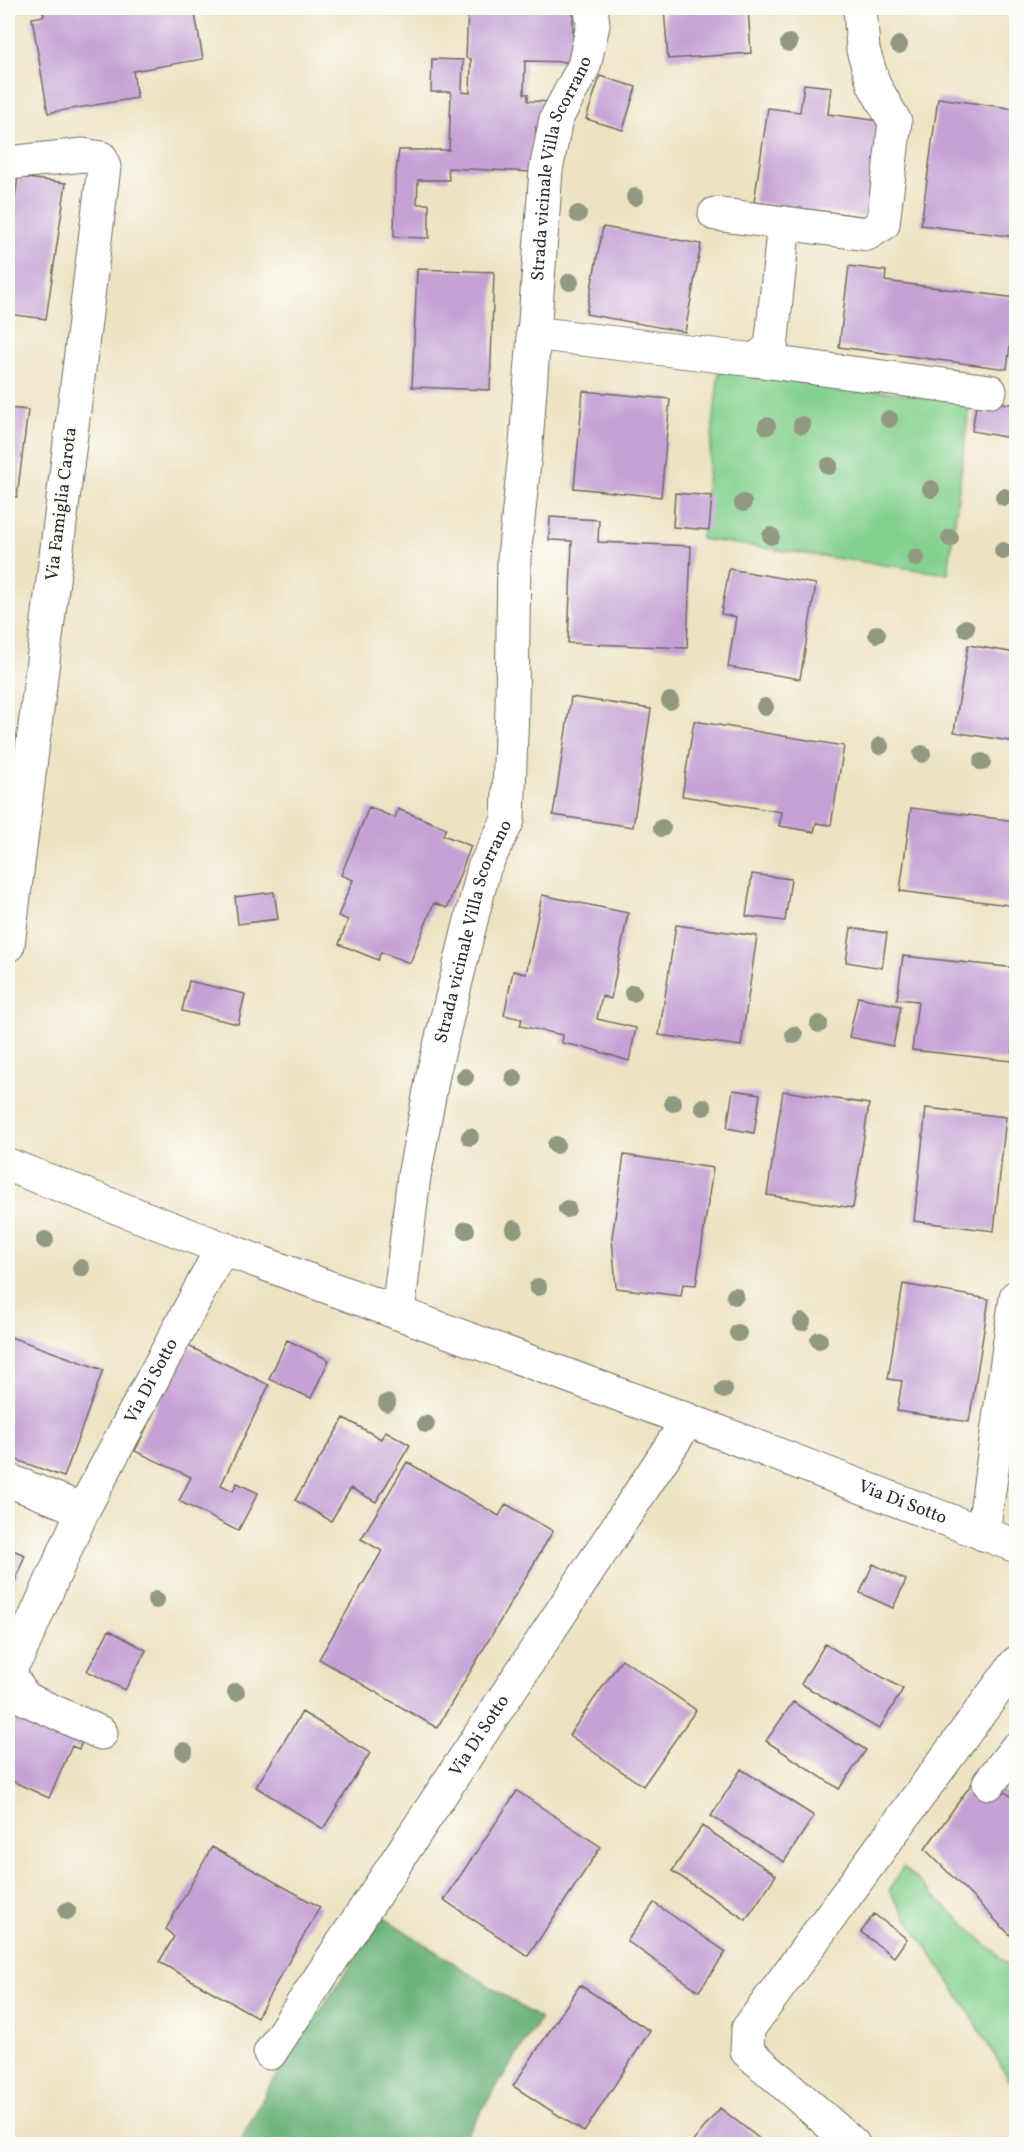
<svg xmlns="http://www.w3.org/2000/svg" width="1024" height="2152" font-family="Vollkorn,serif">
<rect width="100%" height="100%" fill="#fdfcf7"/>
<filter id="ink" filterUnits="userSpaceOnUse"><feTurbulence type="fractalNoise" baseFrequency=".0167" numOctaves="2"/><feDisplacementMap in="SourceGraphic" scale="12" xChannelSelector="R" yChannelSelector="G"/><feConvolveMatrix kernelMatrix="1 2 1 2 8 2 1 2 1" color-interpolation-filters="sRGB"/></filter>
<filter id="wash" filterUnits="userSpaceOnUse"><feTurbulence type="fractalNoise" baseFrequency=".008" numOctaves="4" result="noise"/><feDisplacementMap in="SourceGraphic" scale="24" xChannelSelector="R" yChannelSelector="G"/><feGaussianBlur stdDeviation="1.35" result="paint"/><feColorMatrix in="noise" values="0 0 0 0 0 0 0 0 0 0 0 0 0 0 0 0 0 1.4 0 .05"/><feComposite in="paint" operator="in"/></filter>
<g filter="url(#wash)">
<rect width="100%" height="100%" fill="#ede3c3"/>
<path fill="#84d18f" stroke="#587e5d" stroke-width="1.5" d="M719,371L970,402L948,574L701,539Z
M903,1867L1016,1972V2088L1010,2081L963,2002L889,1891Z"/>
<path fill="#6bb37a" stroke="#4b6f52" stroke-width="1.5" d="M383,1917L540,2019L460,2144H239L269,2087Z"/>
<g id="blocks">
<path fill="#c5a1d5" d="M42,8H194L203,59L133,71L137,98L48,113L32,18L44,16Z
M468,8H573V62L525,61L524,94H528V101L557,102L544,127H536L534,172L448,168L449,180H418L417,204H429V238L394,237L395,180L399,150H449L451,92H431L432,59L463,60L462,92L470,93L471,59L466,58Z
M664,8H748L751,53L668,59Z
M1013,8H1016V33H1013Z
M600,76L636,87L623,130L586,119Z
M804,84L831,87L828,114L880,121L867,217L754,202L768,108L800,112Z
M938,98L1016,109V237L921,225Z
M18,177L66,183L46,319L8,314V246Z
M603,227L701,244L685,332L586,314Z
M849,266L886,271L885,281L1016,298L1007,369L839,347Z
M417,269L494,272L490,390L412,387Z
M583,391L670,399L661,497L574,488Z
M977,399L1016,405V439L972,431Z
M8,408L28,410L17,497L8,496Z
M675,493L712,496L709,530L673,527Z
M550,517L599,520L598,542L691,546L687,648L568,643L572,541L549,540Z
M729,569L816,584L800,679L728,667L736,617L721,614Z
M968,645L1016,653V742L954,732Z
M571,697L651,709L633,827L553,815Z
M694,721L844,746L831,825L816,823L814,832L779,826L782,812L682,796Z
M369,807L395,818L398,809L446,828L443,835L471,846L447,908L434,903L410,963L381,952L378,960L339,944L348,920L338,916L353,880L341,875Z
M911,808L1016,821V906L900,891Z
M752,874L791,879L785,921L746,916Z
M274,892L278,919L238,924L235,897Z
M542,895L628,913L611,999L602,996L597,1019L636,1028L629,1061L591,1049L562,1043L563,1035L520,1026L522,1019L504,1015L513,971L526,974Z
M676,925L757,936L741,1046L659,1035Z
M851,928L887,933L882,968L846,962Z
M903,956L1016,968V1014L1012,1061L912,1050L918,1001L897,999Z
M189,981L245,994L238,1024L182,1011Z
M858,997L901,1006L893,1046L849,1037Z
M733,1090L760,1094L754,1133L727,1128Z
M783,1091L869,1104L853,1208L767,1195Z
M926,1108L1006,1117L994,1231L914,1221Z
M624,1155L713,1168L696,1285L683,1284L681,1296L616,1288L612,1238Z
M903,1284L989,1299L969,1422L897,1411L902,1381L888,1379Z
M8,1336L103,1370L64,1477L8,1457Z
M287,1340L329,1360L311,1398L269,1379Z
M186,1345L269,1385L221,1485L233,1491L237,1483L258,1493L238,1531L179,1501L191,1477L135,1451Z
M344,1418L381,1439L386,1431L410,1445L376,1502L351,1488L331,1521L295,1500Z
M407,1462L499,1516L506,1504L553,1531L437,1728L319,1659L382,1551L361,1539Z
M8,1548L25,1555L8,1600Z
M873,1564L906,1580L893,1608L860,1593Z
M109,1630L146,1650L125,1690L87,1671Z
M825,1644L903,1689L879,1729L801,1684Z
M622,1659L696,1710L643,1786L569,1735Z
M12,1698L87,1731L79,1749L72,1746L49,1798L10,1780L8,1786V1708Z
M793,1702L866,1750L839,1789L766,1741Z
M302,1712L370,1753L323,1829L256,1787Z
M741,1769L814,1816L784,1862L711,1816Z
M977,1776L1011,1796L1016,1790V1941L925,1849Z
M517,1791L601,1847L528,1956L444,1900Z
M702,1826L776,1875L746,1920L672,1871Z
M212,1847L320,1907L257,2017L159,1962L174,1937L166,1929Z
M654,1903L726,1952L699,1991L627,1941Z
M874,1914L907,1939L894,1957L861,1932Z
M580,1985L650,2031L584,2132L513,2086Z
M720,2108L761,2140L758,2144H691Z"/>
</g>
</g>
<g filter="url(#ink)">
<use href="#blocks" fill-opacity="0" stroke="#6f6b60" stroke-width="1.5"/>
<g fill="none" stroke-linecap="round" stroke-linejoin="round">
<defs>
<g id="minor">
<path d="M8,163L83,155L101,158L104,167L8,945"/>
<path d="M715,214L867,234L883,224L895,122L874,85L863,50L860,8"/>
<path d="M533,333L754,360L771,348L784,223"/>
<path d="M754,360L990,391"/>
<path id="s1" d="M8,1165L222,1248L688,1420L1016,1546"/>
<path id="s2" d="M398,1313L414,1176L434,1070L484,868L508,820L512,707L514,557L526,444L546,170L556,119L584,66L593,25L591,8"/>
<path d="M8,1480L83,1510"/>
<path d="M983,1534L1016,1297"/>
<path id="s3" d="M101,1733L24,1698L11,1676L12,1664L19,1654L83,1510L222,1248"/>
<path d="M989,1783L1016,1749"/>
<path id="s4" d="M270,2053L688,1420"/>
<path d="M853,2144L747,2051L748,2029L1016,1663"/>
</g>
</defs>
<use href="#minor" stroke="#6f6b60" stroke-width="35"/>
<use href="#minor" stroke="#fff" stroke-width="33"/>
</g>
<g fill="#919980">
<circle cx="789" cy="43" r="9"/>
<circle cx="899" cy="45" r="9"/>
<circle cx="635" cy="197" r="9"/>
<circle cx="578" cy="214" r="9"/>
<circle cx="570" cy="282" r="9"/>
<circle cx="889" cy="419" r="9"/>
<circle cx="802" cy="425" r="9"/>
<circle cx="767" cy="426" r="9"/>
<circle cx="829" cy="466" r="9"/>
<circle cx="931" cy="489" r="9"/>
<circle cx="1004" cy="497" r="9"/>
<circle cx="743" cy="503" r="9"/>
<circle cx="771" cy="536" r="9"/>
<circle cx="950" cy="538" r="9"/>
<circle cx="1003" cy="551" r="9"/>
<circle cx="916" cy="558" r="9"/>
<circle cx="966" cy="628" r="9"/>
<circle cx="877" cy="634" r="9"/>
<circle cx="670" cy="701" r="9"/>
<circle cx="765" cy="707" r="9"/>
<circle cx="880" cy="746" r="9"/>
<circle cx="922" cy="754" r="9"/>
<circle cx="982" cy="762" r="9"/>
<circle cx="662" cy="828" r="9"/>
<circle cx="633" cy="993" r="9"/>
<circle cx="819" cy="1024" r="9"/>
<circle cx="794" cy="1035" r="9"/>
<circle cx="465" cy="1077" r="9"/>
<circle cx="514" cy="1078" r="9"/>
<circle cx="673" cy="1103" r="9"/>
<circle cx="703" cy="1107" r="9"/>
<circle cx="470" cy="1137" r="9"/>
<circle cx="556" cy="1145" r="9"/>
<circle cx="567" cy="1209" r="9"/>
<circle cx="514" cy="1229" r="9"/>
<circle cx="466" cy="1230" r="9"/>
<circle cx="45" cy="1240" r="9"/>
<circle cx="81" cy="1268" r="9"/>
<circle cx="538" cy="1287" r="9"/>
<circle cx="735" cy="1296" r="9"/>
<circle cx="802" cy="1322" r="9"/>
<circle cx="738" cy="1333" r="9"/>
<circle cx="819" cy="1340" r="9"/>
<circle cx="724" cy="1390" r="9"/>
<circle cx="387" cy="1403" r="9"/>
<circle cx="426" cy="1424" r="9"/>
<circle cx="156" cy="1600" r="9"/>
<circle cx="236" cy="1692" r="9"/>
<circle cx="184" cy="1751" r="9"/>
<circle cx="67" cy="1911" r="9"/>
</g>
</g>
<g text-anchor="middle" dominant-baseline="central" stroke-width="4.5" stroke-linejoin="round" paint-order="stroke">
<g font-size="18" fill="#2b2b2b" stroke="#fdfcf7">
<text stroke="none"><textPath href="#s2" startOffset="1164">Strada vicinale Villa Scorrano</textPath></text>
<text transform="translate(62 504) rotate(-83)">Via Famiglia Carota</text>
<text stroke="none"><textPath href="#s2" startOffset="390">Strada vicinale Villa Scorrano</textPath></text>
<text stroke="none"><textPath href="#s3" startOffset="438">Via Di Sotto</textPath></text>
<text stroke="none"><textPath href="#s1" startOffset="956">Via Di Sotto</textPath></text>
<text stroke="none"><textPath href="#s4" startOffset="380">Via Di Sotto</textPath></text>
</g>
</g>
<rect width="1024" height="2152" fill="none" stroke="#fdfcf7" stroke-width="30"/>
</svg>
